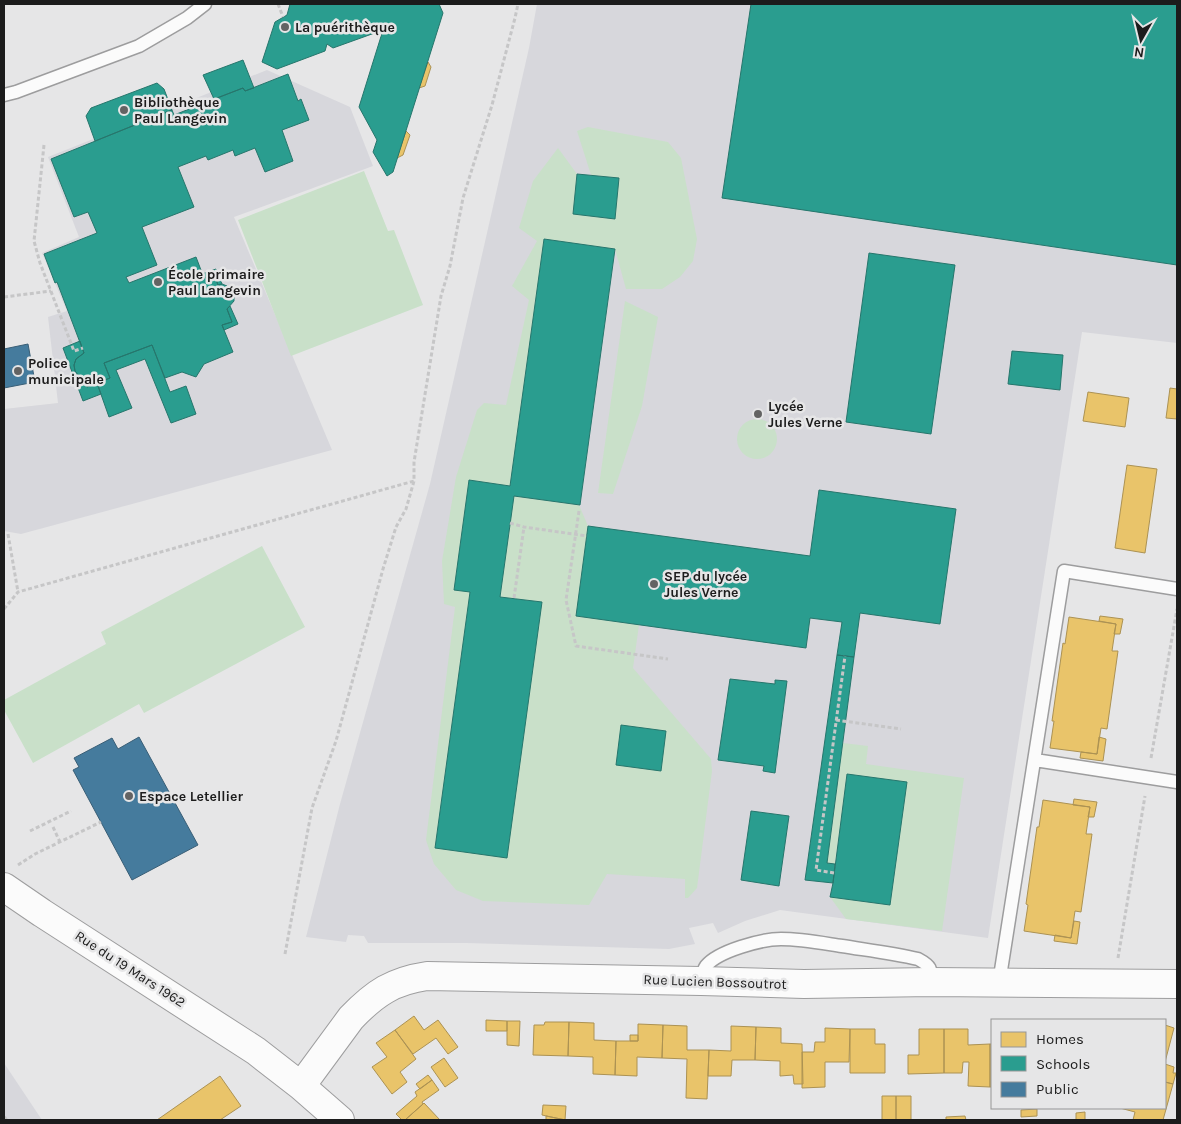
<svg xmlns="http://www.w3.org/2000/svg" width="1181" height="1124" font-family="Karla,sans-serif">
<rect width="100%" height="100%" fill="#e6e6e7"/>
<path fill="#d7d7dc" d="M537,4H1177V343L1082,332L988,938L780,910L745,921L718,933L713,923L689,928L695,944L669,949L466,943H368L364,936L348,935L346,942L306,937L340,804L430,484L529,48Z
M267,70L350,107L373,166L234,217L332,450L21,534L4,531V409L58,403L48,317L67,311L42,253L79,237L48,157Z
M4,1063L42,1120H4Z"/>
<path fill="#c9e0c9" d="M588,127L668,142L681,158L697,239L693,261L680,277L662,289H626L615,249L544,239L510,486L469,480L454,590L470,592L435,847L542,602L500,597L514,496L579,505L588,526L576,616L639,625L633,668L711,759L712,771L697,888L688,898H685V879L607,874L589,905L483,901L456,890L434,864L426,840L455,607L444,604L442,561L456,477L477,410L484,403L506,405L529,300L512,286L537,241L519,228L533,181L558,148L577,174L573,214L614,219L619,178L591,175L577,131Z
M364,171L388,231L394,230L423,305L291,356L238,220Z
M625,301L658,317L642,406L613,494L598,493Z
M737 439a20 20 0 1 1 40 0a20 20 0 1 1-40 0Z
M262,546L305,627L144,713L139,704L33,763L4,710V700L106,644L101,632Z
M843,743L868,746L866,764L964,778L942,931L846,919L830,897L890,905L907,782L847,774L835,864L827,863Z"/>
<path fill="#e9c46a" stroke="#ac9253" d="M428,62L431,67L425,86L419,88Z
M406,131L410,135L403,155L397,158Z
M1170,388L1177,389V419L1166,418Z
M1088,392L1129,398L1125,427L1083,421Z
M1127,465L1157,469L1145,553L1115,548Z
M1100,616L1123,619L1120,634H1114L1116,624L1099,621Z
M1069,617L1116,624L1112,651H1118L1107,729L1101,728L1097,754L1050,748L1054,721H1052L1063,643L1065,644Z
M1099,737L1106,739L1103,761L1080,758L1081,752L1097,754Z
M1074,799L1097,802L1094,817H1088L1090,807L1073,805Z
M1043,800L1090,807L1086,834H1092L1081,912L1075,911L1071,938L1024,931L1028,905L1026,904L1037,827H1039Z
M1074,921L1080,922L1077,944L1054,941L1055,935L1071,938Z
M414,1016L424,1030L438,1020L458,1047L448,1054L436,1038L413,1054L395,1030Z
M486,1020L507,1021V1031H486Z
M507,1021H520L519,1046L507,1045Z
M545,1022H569L568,1056L533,1055L534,1025H544Z
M569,1022L594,1023V1040L616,1041L615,1075L593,1074V1057L568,1056Z
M638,1024L663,1025L662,1058L637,1057V1076L615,1075L616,1041H638Z
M663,1025L687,1026V1050H709L707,1099L686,1098L687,1059L662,1058Z
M1165,1025L1174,1028L1165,1062Z
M731,1026L756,1027L755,1060H732L731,1076H708L709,1050L731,1051Z
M756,1027L781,1028V1043L802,1044L803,1084H794L793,1075L780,1076V1061L755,1060Z
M825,1028L850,1029L849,1062H825V1087L802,1088V1052H814L815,1042H825Z
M850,1029H875V1044H885V1073H850Z
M919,1029H944V1073L908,1074V1055H919Z
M944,1029H968V1045L990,1044V1087L968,1086L969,1062H963L962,1073H944Z
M395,1030L416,1059L400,1072L407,1082L392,1094L372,1067L387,1057L376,1043Z
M630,1035H638V1041H630Z
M990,1044H992V1087H990Z
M444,1058L458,1078L445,1087L431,1067Z
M1165,1064L1174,1067L1173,1073H1176L1173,1084L1165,1082Z
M428,1075L432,1080L420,1089L416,1084Z
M220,1076L241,1106L220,1120H157Z
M432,1080L439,1090L422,1102L423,1104L405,1120H402L396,1114L417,1096L415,1092Z
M1165,1082L1173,1084L1163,1120H1133L1135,1112L1120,1108H1165Z
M882,1096H896V1120H882Z
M896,1096H911V1120H896Z
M424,1103L440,1120H405L423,1104Z
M543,1105L566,1106L565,1120L542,1115Z
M1037,1109V1116L1021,1117V1110Z
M1085,1112V1120H1076V1113Z
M546,1116L566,1120H546Z
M965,1116L966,1120H946V1117Z"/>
<path fill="#2a9d8f" stroke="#26766c" d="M290,4H439L443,13L393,172L387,176L373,152L377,140L359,107L383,30L333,48L327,44L325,51L277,69L262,62L275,22L287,15Z
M751,4H1177V265L722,198Z
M243,60L254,88L245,91L243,88L214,99L203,75Z
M288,74L298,101L301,99L309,120L282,130L293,161L265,172L255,148L235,156L233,150L208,160L206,156L178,167L194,207L142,227L157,265L126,277L129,283L196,257L204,278L214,274L218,285L222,284L227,286L234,295V301L227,309L232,322L222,325L233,352L204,364L196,377L182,372L165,378L152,345L104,363L110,378L87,387L84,379L78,375L75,371L74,365L76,359L84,353L57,282L55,283L44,254L97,233L88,212L74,217L51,159L172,110L174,115L243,88L245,91Z
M157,83L164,89L172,110L95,141L86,116L91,108Z
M577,174L619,178L615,219L573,214Z
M544,239L615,249L580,505L514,496L500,597L542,602L507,858L435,848L470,592L454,590L469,480L510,486Z
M869,253L955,265L931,434L846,422Z
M216,269L222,284L218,285L214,274L204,278L202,274Z
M230,306L238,324L224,330L222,325L232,322L227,309Z
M80,341L84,353L76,359L74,365L75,371L78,375L84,379L87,387L97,383L101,394L83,401L63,348Z
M152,345L170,392L186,386L196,414L171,423L145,359L116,370L132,408L109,417L97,383L110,378L104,363Z
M1012,351L1063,355L1060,390L1008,384Z
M819,490L956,509L940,624L860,613L854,657L837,655L842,622L810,618L806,648L576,616L588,526L810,556Z
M837,655L854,657L827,863L835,864L833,883L805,880Z
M730,679L775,684V680L787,681L775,773L763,771L764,766L718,760Z
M621,725L666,731L661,771L616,765Z
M847,774L907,782L890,905L830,897L833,883Z
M751,811L789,816L779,886L741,880Z"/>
<path fill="#457b9d" stroke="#395e76" d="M28,344L35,382L4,388V349Z
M139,737L198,845L132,880L73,770L79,767L74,758L112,738L118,749Z"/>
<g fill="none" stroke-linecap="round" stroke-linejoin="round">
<defs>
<path id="service" d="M4,95L16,92L139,46L187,18L205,4
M1035,760L1177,782
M701,981C702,976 703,970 706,966C718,951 762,939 781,939C801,939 822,943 842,946C867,950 893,953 918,959C931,966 931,968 931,982
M999,983L1064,571L1177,589"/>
<path id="tertiary" d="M4,887L42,913L256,1051L301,1086L340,1120
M301,1086L351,1018C375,993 393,981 427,976L701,981L804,984L931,982L1177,984"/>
</defs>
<use href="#service" stroke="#9d9d9e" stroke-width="15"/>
<use href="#tertiary" stroke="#9d9d9e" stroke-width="30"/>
<path stroke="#c6c6c7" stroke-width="3" stroke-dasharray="4 2.5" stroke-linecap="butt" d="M278,4L283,17
M44,145L34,241L40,263L74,351L83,348
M4,297L51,291
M579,511L566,600L576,646L668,659
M510,523L524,527L587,536
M8,534L18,592
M514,598L524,527
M4,609L18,592L414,481
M836,720L901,729
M1151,758L1177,609
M53,827L60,842
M30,831L71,811
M18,865L35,854L101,822
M834,873L816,870L845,656
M285,954L312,808L336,741L383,569L396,527L406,509L414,481V462L441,296L450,266L463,198L492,105L515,18L518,4
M1118,958L1145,796"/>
<use href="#service" stroke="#fbfbfb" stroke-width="12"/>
<use href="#tertiary" stroke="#fbfbfb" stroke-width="28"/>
<path stroke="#c2c2c2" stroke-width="4" stroke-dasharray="9 9" stroke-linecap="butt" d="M4,1117L6,1120"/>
</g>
<g fill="#636363" stroke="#e6e6e7" stroke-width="2">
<circle cx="285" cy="27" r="5"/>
<circle cx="124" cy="110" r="5"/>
<circle cx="158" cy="282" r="5"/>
<circle cx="18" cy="371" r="5"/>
<circle cx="758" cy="414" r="5"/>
<circle cx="654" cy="584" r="5"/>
<circle cx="129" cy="796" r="5"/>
</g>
<g text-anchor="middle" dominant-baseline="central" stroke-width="5" stroke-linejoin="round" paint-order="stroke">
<g font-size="14" font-weight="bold" fill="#1c1c1c" stroke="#e6e6e7" text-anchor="start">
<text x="295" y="27">La puérithèque</text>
<text x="134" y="102">Bibliothèque<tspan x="134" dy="16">Paul Langevin</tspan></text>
<text x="168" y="274">École primaire<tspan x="168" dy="16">Paul Langevin</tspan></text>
<text x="28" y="363">Police<tspan x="28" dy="16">municipale</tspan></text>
<text x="768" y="406">Lycée<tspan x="768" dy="16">Jules Verne</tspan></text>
<text x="664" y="576">SEP du lycée<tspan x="664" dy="16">Jules Verne</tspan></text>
<text x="139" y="796">Espace Letellier</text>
</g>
<g font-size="14" fill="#1c1c1c" stroke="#e6e6e7">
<text transform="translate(130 969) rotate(33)">Rue du 19 Mars 1962</text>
<text transform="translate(715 982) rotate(2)">Rue Lucien Bossoutrot</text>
</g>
</g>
<rect width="1181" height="1124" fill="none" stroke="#1c1c1c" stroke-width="10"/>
<rect x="991" y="1019" width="175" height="90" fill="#e6e6e7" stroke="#959596"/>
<rect x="1001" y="1032" width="25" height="15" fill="#e9c46a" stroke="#959596"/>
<text x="1036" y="1044" font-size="15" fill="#1c1c1c">Homes</text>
<rect x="1001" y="1056" width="25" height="15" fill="#2a9d8f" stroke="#959596"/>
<text x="1036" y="1069" font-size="15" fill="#1c1c1c">Schools</text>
<rect x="1001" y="1082" width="25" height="15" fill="#457b9d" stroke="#959596"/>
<text x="1036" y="1094" font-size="15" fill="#1c1c1c">Public</text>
<g transform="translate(1141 40) rotate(188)" stroke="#e6e6e7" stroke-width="4" paint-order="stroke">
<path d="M0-4L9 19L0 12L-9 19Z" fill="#1c1c1c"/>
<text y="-8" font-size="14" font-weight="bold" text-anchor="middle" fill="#1c1c1c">N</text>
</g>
</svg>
